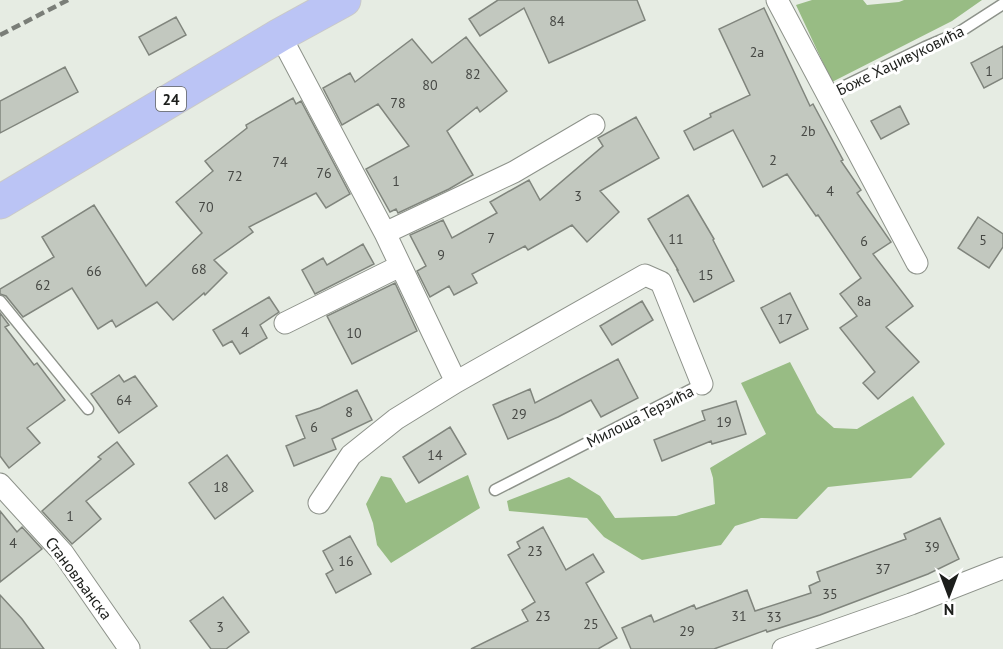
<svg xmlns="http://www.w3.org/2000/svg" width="1003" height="649" font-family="'PT Sans',sans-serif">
<rect width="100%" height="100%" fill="#e6ece3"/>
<path fill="#98bc84" d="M812,0H863L867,5L899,2L904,0H982L952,21L832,82L796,5Z
M790,362L817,413L834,428L857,429L913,396L945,444L911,478L828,487L797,519L761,518L735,526L721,545L642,560L604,537L587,518L509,511L507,501L569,477L600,496L615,518L676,516L715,504L713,478L710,468L766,434L741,383Z
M468,475L480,508L391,563L377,545L373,523L366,504L381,476L391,478L406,503Z"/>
<path fill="#c2c8bf" stroke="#80857d" stroke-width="1.5" d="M498,0H637L645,20L549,63L524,8L480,36L469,19Z
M764,8L810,106L813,104L843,160L841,161L861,190L857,193L891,242L873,254L913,306L886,327L919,362L878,399L863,383L875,372L840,328L857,316L840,294L861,278L818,215L816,216L787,174L763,187L733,130L694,150L684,131L711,117L710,114L750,95L719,29Z
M176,17L186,35L149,55L139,37Z
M466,37L507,91L480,112L477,107L447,131L473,175L449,189L398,213L396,209L390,212L366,169L409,146L378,104L342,125L323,88L350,73L355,82L412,39L432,63Z
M1003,46V78L984,88L971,63Z
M65,67L78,92L0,133V101Z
M293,98L296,104L301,101L350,194L326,208L316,193L249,227L253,232L214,260L227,273L205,295L204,293L173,320L157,302L116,327L112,320L98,329L72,288L23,317L6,296L0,294V289L54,257L42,237L94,205L146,286L202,233L176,202L213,171L205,161L247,128L246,125Z
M900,106L909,124L881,139L871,121Z
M636,117L659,158L600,191L619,212L587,242L572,225L528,250L525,246L472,274L477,283L454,295L449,286L430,297L417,271L426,266L410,235L443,220L452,238L497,213L490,202L529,180L540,200L603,146L598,138Z
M688,195L714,239L713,240L734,281L694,302L677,270H678L648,219Z
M978,217L1003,234V247L989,268L958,248Z
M363,244L374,264L315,294L302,270L323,258L327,265Z
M395,283L417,331L352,364L327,316Z
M790,293L808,329L780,343L761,308Z
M269,297L279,312L260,325L267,338L240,354L232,341L223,346L213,330Z
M642,301L653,320L612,345L600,326Z
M0,313L9,325L5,327L34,365L37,363L65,400L27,428L40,443L9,468L0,456Z
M618,359L638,398L601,417L591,400L558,417L508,439L493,405L530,389L535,403Z
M119,375L124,382L135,376L157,406L119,433L91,394Z
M357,390L372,420L332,439L336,449L294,466L286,446L305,438L296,416L320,408Z
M736,401L746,434L712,444L711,441L662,461L654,440L705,420L702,411Z
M450,427L466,454L419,483L403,457Z
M117,442L134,464L86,501L101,519L72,544L42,511L101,459L98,457Z
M227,455L253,491L215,519L189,483Z
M0,511L17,532L22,527L42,549L0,582Z
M940,518L959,559L928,574L820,615L767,632L766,630L714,649H631L622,628L651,615L654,622L694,605L696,609L747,590L755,611L811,593L809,586L820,581L817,572L906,539L904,534Z
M543,527L566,570L593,554L604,572L586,583L617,638L598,649H471L528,621L522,610L535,602L508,555L520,548L517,542Z
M350,536L371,574L336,593L326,574L333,570L323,551Z
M0,595L22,619L44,649H0Z
M223,597L249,632L226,649H211L190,621Z"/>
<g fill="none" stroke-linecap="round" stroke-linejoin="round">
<defs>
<path id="lane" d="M826,95L925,47L958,33L1003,4
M0,301L88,409
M495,490L702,384"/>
<path id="street" d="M777,0L917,263
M280,35L385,233L456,382L645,275L661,282L702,384
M385,233L514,172L594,125
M285,323L400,266
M0,484L63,553L129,648
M319,503L351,455L396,419L456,382
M783,649L911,604L1003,568"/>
<path id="primary" d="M0,202L280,35L344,0"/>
</defs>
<use href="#lane" stroke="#8d928a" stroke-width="13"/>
<use href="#street" stroke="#8d928a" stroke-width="23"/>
<use href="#primary" stroke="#c9c9c8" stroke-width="35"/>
<use href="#lane" stroke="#fff" stroke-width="10"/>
<use href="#street" stroke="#fff" stroke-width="21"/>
<use href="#primary" stroke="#bbc4f5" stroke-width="33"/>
<path stroke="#7a7e78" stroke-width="4.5" stroke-dasharray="9 4.5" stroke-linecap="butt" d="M0,35L68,0"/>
</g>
<g text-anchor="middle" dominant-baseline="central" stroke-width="6" stroke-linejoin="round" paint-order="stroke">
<g font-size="14" fill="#464844">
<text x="557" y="21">84</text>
<text x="757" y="52">2a</text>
<text x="989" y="71">1</text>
<text x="473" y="74">82</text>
<text x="430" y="85">80</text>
<text x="398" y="103">78</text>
<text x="808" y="131">2b</text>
<text x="773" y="160">2</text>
<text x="280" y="162">74</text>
<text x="324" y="173">76</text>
<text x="235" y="176">72</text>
<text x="396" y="181">1</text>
<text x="830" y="191">4</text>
<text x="578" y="196">3</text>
<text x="206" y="207">70</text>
<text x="491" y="238">7</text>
<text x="676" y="239">11</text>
<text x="983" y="240">5</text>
<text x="864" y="241">6</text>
<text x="441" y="255">9</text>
<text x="199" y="269">68</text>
<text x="94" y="271">66</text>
<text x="706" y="275">15</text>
<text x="43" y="285">62</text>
<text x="864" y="301">8a</text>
<text x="785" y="319">17</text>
<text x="245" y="332">4</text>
<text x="354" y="333">10</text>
<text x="124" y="400">64</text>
<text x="349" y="412">8</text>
<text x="519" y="414">29</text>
<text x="724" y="422">19</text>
<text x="314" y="427">6</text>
<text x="435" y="455">14</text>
<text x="221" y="487">18</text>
<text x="70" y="516">1</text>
<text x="13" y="543">4</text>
<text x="932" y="547">39</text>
<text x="535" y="551">23</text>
<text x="346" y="561">16</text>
<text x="883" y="569">37</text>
<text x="830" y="594">35</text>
<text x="543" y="616">23</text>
<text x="739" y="616">31</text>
<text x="774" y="617">33</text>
<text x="591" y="624">25</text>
<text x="220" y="627">3</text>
<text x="687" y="631">29</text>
</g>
<rect fill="#fff" stroke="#60625f" stroke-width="1.5" x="156" y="87" width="30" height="24" rx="4.5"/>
<g font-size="15" font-weight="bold" fill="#1c1e1b">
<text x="171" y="99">24</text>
</g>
<g font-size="16" fill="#1c1e1b" stroke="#fff">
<text transform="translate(900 60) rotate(-26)">Боже Хаџивуковића</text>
<text transform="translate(640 416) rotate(-27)">Милоша Терзића</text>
<text transform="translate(79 578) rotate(53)">Становљанска</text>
</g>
</g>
<g transform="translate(949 595) rotate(180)" stroke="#ffffff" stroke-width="4.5" paint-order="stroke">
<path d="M0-4.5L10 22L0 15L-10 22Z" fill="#1c1e1b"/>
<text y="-9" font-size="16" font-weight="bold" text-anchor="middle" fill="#1c1e1b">N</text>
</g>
</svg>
